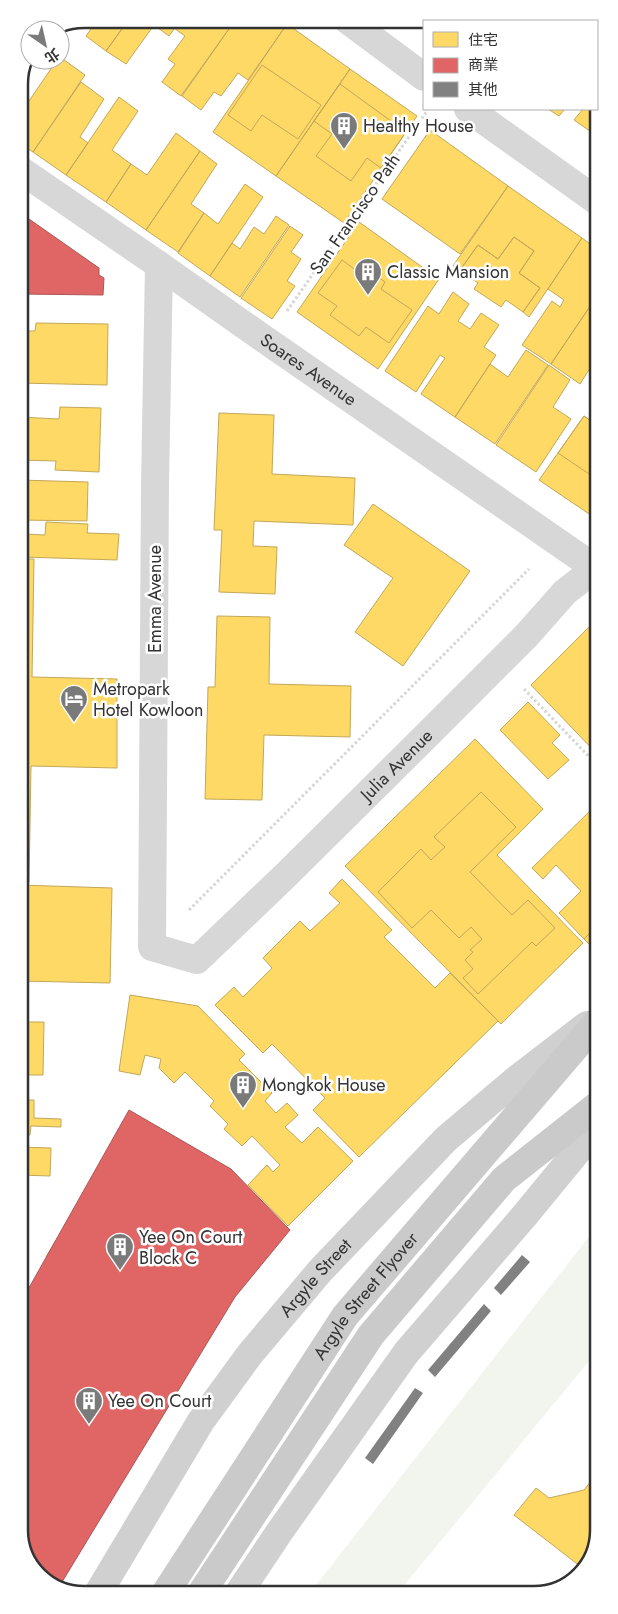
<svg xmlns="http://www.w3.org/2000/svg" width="618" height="1614" font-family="Jost,'Noto Sans TC',sans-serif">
<rect width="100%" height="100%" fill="#fff"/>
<path fill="#f1f5ed" d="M599,1224V1349L397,1594H309Z"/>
<path fill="#ffd966" stroke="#c2a757" d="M98,19H129L106,51L86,36Z
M129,19H181L169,36L154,25L126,64L106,51Z
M181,19H236L181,96L162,82L175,64L168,59L185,36L174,28Z
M236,19H279L287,24L248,80L238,73L221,96L214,92L201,110L182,96Z
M418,19H525L528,21H424V29L415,23Z
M419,19H539L544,21H424V23Z
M287,24L350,69L276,176L213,132Z
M60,57L85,75L33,152L19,143V94L29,101L57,60H60Z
M262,65L321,105L298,139L262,115L251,131L228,115Z
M350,69L417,116L344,223L276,176Z
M81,82L104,99L80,137L88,143L66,175L33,152Z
M340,84L406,132L381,168L367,158L351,181L316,156L332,134L314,121Z
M119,97L138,111L112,150L131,164L106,202L66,175Z
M597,105V136L574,120L583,109H597Z
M548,109H565L559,116Z
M430,130L508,186L460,254L382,199Z
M176,133L200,151L146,230L106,202L131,164L147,175Z
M200,151L217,164L191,204L204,213L178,252L146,230Z
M245,184L263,197L210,276L178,253L204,213L218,224Z
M508,186L582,238L529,317L523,312L540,288L519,273L534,251L514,237L498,259L478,245L460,270L453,266Z
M276,216L289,225L240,297L210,276L232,243L240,249L254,227L264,234Z
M359,222L439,279L378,369L297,312Z
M290,226L303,235L291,252L301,259L287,281L295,286L272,319L241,298Z
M514,237L534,251L519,273L540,288L523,312L506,300L501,307L474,289L478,283L460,270L478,245L498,259Z
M582,238L597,249V296L551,364L522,345L552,301L560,307L564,300L548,289Z
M342,260L368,279L372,273L385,282L381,289L412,310L389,343L366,327L359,336L330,315L337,306L318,293Z
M453,292L469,304L458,321L470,329L481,313L499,325L484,347L496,355L455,417L421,394L445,358L440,355L416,392L385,371L428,306L439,314Z
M597,296V357L580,384L551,364Z
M36,323L108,324L107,385L19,383V331H35Z
M526,350L548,365L495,444L455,417L490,364L508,377Z
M549,365L570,380L553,407L571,419L536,472L496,445Z
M60,407L101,408L99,472L55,470L56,461L19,460V417L59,419Z
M219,413L274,415L272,474L355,478L353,525L254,521L253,546L277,547L275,594L219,592L222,530H214Z
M584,416L598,426V480L558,453Z
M584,416L598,426V520L539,480Z
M19,480L88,482L87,521L20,520Z
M373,504L470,571L403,666L355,632L393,578L344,545Z
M46,522L88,524L87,533L119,534L117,560L24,557V534L45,535Z
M20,559H34L32,677L117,679V768L31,766L29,883L20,882Z
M217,616L270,617L269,684L351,686L350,737L264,735L262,800L205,799L208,687H215Z
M598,618V755L531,685Z
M528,702L560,735L552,743L569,760L548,779L500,730Z
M475,739L543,809L497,855L583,943L501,1024L345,866Z
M481,792L516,827L470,872L512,915L528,900L555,928L536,946L532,942L478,994L463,978L473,969L465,960L473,952L470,950L482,939L471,927L459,938L431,910L412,928L378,892L421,849L431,860L445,847L434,837Z
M598,803V925L584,939L559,913L581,891L556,865L543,879L532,868Z
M342,879L392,930L384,937L435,988L450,973L498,1021L359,1157L313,1110L325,1098L272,1044L263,1053L215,1005L234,987L243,997L272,968L263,958L300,921L310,931L340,903L329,893Z
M20,885L112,888L110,983L20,981Z
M598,925V953L584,939Z
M130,995L198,1006L245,1054L239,1060L272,1093L265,1101L276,1113L287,1103L298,1115L285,1127L302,1143L318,1127L353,1161L288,1226L248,1185L267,1165L273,1172L280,1165L252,1136L242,1146L224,1129L228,1124L210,1106L214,1101L185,1072L174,1083L159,1068L161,1059L145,1055L140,1075L119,1071Z
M20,1022H44L43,1075H20Z
M20,1100H34V1118L61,1119V1127L31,1126L30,1135H20Z
M20,1147L51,1148L50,1176L20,1175Z
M185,1149L228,1176L194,1233L247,1264L228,1295L174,1263L168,1278L220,1309L197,1348L144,1316L108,1382L62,1359L101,1289L46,1257L66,1224L126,1258L136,1240L78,1206L95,1177L151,1210Z
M21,1381L45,1387L41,1402L61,1407L53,1441L40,1437L39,1441L71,1450L60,1494L26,1485L21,1506Z
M599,1471V1530L585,1570L514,1515L536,1488L549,1498L584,1490Z
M21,1506L31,1508L21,1544Z"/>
<path fill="#e06666" stroke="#ac5757" d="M19,212L99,268V275L104,278L103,295L19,294Z
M129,1110L231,1169L290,1230L235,1297L59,1587L41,1579L21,1547V1302Z"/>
<path fill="#818181" d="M522,1255L530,1262L501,1295L494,1288Z
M484,1304L491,1311L435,1377L428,1370Z
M415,1388L423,1393L373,1464L365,1458Z"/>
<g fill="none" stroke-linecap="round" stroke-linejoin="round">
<path stroke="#d6d6d6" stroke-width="3" stroke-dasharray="2.5 2.5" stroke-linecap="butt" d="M302,19L311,25
M287,311L427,111
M524,689L598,766
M189,910L529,569"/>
<g stroke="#d7d7d7" stroke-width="28">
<path d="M346,19L424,77"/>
<path d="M468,109L597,201"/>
<path id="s1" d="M159,265L155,484L152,947L197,960L287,874L423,739L527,635L565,592L595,569"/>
</g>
<path stroke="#d7d7d7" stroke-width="28" id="s2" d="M19,169L159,265L267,341L598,570"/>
<g stroke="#d0d0d0" stroke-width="28">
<path d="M238,1594L280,1531L406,1353L525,1215L599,1125"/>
<path id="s3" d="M97,1595L201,1421L250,1354L320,1271L446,1139L518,1078L587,1025"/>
</g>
<g stroke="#cacaca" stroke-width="28">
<path id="s4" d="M164,1595L345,1316L598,1021"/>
<path d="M200,1595L371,1335L504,1179L599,1104"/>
</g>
</g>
<defs>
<symbol id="building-pin" viewBox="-11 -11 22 30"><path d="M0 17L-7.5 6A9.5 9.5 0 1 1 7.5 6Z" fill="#7a7a7a" stroke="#fff"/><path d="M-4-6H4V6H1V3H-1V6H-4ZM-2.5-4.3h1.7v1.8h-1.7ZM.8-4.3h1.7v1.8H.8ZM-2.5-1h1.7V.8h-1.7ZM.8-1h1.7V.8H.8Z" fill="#fff"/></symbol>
<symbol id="hotel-pin" viewBox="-11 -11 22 30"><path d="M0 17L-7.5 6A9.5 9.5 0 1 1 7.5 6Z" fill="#7a7a7a" stroke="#fff"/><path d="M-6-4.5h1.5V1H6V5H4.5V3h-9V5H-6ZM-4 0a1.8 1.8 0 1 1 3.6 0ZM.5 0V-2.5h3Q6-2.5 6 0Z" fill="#fff"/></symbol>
</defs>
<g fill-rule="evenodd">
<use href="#building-pin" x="328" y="110" width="32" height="43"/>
<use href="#building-pin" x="352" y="256" width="32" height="43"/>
<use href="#hotel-pin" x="58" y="683" width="32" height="43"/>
<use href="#building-pin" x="227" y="1069" width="32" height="43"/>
<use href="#building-pin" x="104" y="1231" width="32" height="43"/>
<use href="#building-pin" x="73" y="1385" width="32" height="43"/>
</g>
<g text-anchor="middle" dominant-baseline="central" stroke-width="5" stroke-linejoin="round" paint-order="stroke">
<g font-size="18" fill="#333" stroke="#fff" text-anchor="start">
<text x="363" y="126">Healthy House</text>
<text x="387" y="272">Classic Mansion</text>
<text x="93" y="689">Metropark<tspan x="93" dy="21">Hotel Kowloon</tspan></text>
<text x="262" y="1085">Mongkok House</text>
<text x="139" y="1237">Yee On Court<tspan x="139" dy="21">Block C</tspan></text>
<text x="108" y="1401">Yee On Court</text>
</g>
<g font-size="18" fill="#333" stroke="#fff">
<text transform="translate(355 214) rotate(-55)">San Francisco Path</text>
<text stroke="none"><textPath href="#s2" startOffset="352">Soares Avenue</textPath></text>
<text transform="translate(155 599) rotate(-90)">Emma Avenue</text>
<text stroke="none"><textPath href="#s1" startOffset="1008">Julia Avenue</textPath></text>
<text stroke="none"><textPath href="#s3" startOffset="386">Argyle Street</textPath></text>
<text stroke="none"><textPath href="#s4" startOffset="361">Argyle Street Flyover</textPath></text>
</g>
</g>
<path d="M0 0H618V1614H0ZM84 28H534A56 56 0 0 1 590 84V1530A56 56 0 0 1 534 1586H84A56 56 0 0 1 28 1530V84A56 56 0 0 1 84 28Z" fill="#fff" fill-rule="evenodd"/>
<path fill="none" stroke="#333" stroke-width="2.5" d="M84 28H534A56 56 0 0 1 590 84V1530A56 56 0 0 1 534 1586H84A56 56 0 0 1 28 1530V84A56 56 0 0 1 84 28Z"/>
<rect x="423" y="20" width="175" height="90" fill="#ffffff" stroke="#adadad"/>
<rect x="433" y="32" width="25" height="15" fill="#ffd966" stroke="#adadad"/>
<text x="468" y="45" font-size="15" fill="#333333">住宅</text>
<rect x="433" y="58" width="25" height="15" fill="#e06666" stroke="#adadad"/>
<text x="468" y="70" font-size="15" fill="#333333">商業</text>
<rect x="433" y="82" width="25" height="15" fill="#818181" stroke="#adadad"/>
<text x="468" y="95" font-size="15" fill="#333333">其他</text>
<g transform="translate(45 45) rotate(146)"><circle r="24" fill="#ffffff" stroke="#adadad"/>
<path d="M0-4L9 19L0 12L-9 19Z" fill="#7a7a7a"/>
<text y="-8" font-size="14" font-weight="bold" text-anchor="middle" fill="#333333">北</text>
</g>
</svg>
